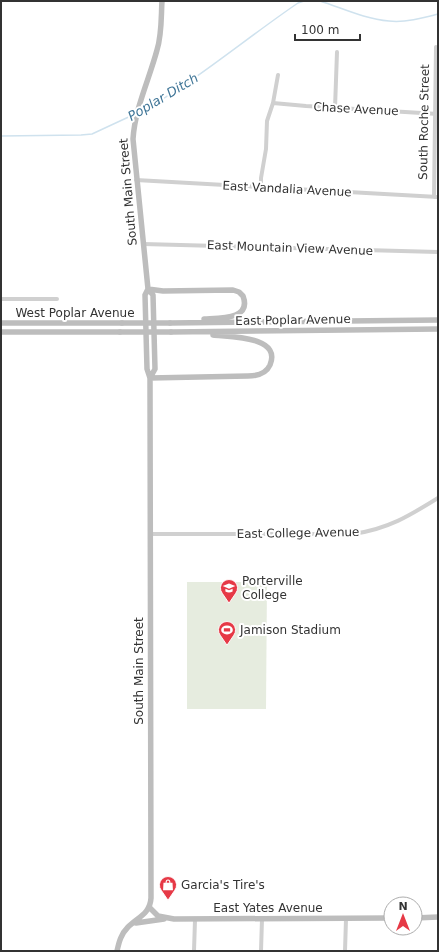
<svg xmlns="http://www.w3.org/2000/svg" width="439" height="952" font-family="'DejaVu Sans',sans-serif">
<rect width="100%" height="100%" fill="#fff"/>
<path fill="#e6ecdf" d="M187,582H267L266,709H187Z"/>
<g fill="none" stroke-linecap="round" stroke-linejoin="round">
<path stroke="#cfe2ee" stroke-width="1.5" d="M320,1C342,8 365,19 389,21C404,23 423,18 438,14
M139,113C195,82 245,39 298,3L304,1
M1,136L81,135L92,134L135,114"/>
<path stroke="#d0d0d0" stroke-width="4" d="M273,103L306,106L438,114
M335,108L337,52
M136,180L438,197
M261,187V178L266,149L267,121L273,103L278,75
M434,197L436,47
M143,244L438,252
M1,299H57
M150,534H353C388,529 409,516 438,498
M194,951L195,920
M261,951L262,919
M345,951L346,919"/>
<path stroke="#bdbdbd" stroke-width="5.5" d="M148,289L163,291L233,290L239,292L243,296C252,320 219,318 204,319
M1,323H122
M170,323L438,320
M1,332H120
M171,332L438,329
M150,378L155,369L153,295L148,289L133,139C135,108 149,80 157,50C162,34 161,17 162,1
M150,378L248,376C257,376 266,374 270,365C282,336 230,337 213,335
M149,907L158,916L174,919L391,918
M415,918L438,917
M136,923L164,919
M117,951C119,942 121,934 128,927C138,917 150,914 151,898L150,378L147,369L145,295L148,289"/>
<path stroke="#bdbdbd" stroke-width="5.5" d="M122,323H170
M120,332H171"/>
</g>
<defs>
<symbol id="university-pin" viewBox="-11 -11 22 30"><path d="M0 17L-7.5 6A9.5 9.5 0 1 1 7.5 6Z" fill="#e63946" stroke="#fff"/><path d="M0-5L7-2L0 1L-7-2ZM-4 1L0 2.5L4 1V4Q0 6-4 4Z" fill="#fff"/></symbol>
<symbol id="stadium-pin" viewBox="-11 -11 22 30"><path d="M0 17L-7.5 6A9.5 9.5 0 1 1 7.5 6Z" fill="#e63946" stroke="#fff"/><path d="M0-5a6.5 5 0 1 0 0 10a6.5 5 0 1 0 0-10ZM-3.5-1.8h7v3.6h-7Z" fill="#fff"/></symbol>
<symbol id="shop-pin" viewBox="-11 -11 22 30"><path d="M0 17L-7.5 6A9.5 9.5 0 1 1 7.5 6Z" fill="#e63946" stroke="#fff"/><path d="M-5-2.5h2.3a2.7 3.5 0 0 1 5.4 0H5L5.5 6h-11ZM-1.5-2.5h3a1.5 2.3 0 0 0-3 0Z" fill="#fff"/></symbol>
</defs>
<g fill-rule="evenodd">
<use href="#university-pin" x="219" y="578" width="20" height="27"/>
<use href="#stadium-pin" x="217" y="620" width="20" height="27"/>
<use href="#shop-pin" x="158" y="875" width="20" height="27"/>
</g>
<g text-anchor="middle" dominant-baseline="central" stroke-width="4" stroke-linejoin="round" paint-order="stroke">
<g font-size="12" fill="#333" stroke="#fff">
<text transform="translate(356 109) rotate(3)">Chase Avenue</text>
<text transform="translate(424 122) rotate(-89)">South Roche Street</text>
<text transform="translate(287 189) rotate(3)">East Vandalia Avenue</text>
<text transform="translate(128 192) rotate(-95)">South Main Street</text>
<text transform="translate(290 248) rotate(2)">East Mountain View Avenue</text>
<text x="75" y="313">West Poplar Avenue</text>
<text transform="translate(293 320) rotate(-1)">East Poplar Avenue</text>
<text transform="translate(298 533) rotate(-1)">East College Avenue</text>
<text transform="translate(139 671) rotate(-90)">South Main Street</text>
<text x="268" y="908">East Yates Avenue</text>
</g>
<g font-size="12" fill="#333" stroke="#fff" text-anchor="start">
<text x="242" y="581">Porterville<tspan x="242" dy="14">College</tspan></text>
<text x="240" y="630">Jamison Stadium</text>
<text x="181" y="885">Garcia's Tire's</text>
</g>
<g font-size="13" font-style="italic" fill="#3f7597" stroke="#fff">
<text transform="translate(163 97) rotate(-31)">Poplar Ditch</text>
</g>
</g>
<rect width="439" height="952" fill="none" stroke="#333333" stroke-width="4"/>
<g transform="translate(403 916)"><circle r="19" fill="#ffffff" stroke="#adadad"/>
<path d="M0-3L7 15L0 10L-7 15Z" fill="#e63946"/>
<text y="-6" font-size="11" font-weight="bold" text-anchor="middle" fill="#333333">N</text>
</g>
<path d="M295 34v6h65v-6" fill="none" stroke="#333333" stroke-width="2"/>
<text x="301" y="34" font-size="12" fill="#333333" stroke="#ffffff" stroke-width="3" paint-order="stroke">100 m</text>
</svg>
